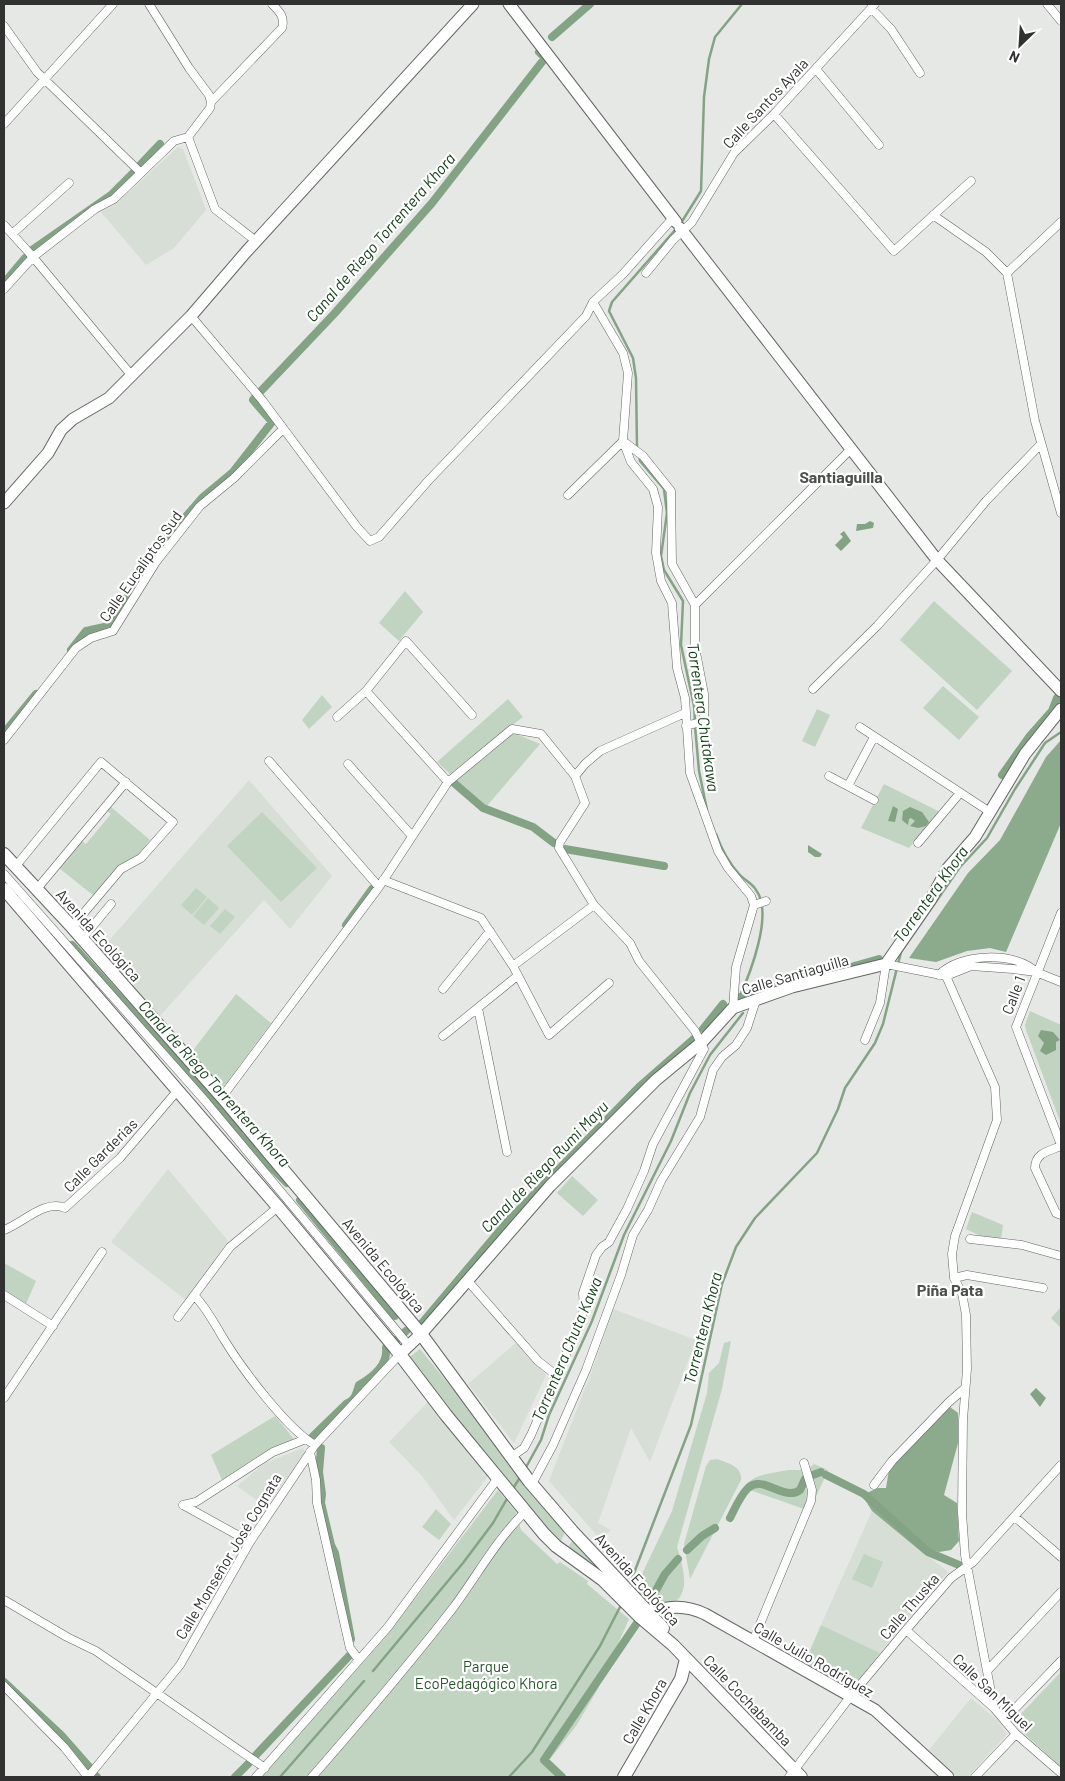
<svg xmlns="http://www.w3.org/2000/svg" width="1065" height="1781" font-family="Barlow,sans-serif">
<rect width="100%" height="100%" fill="#e5e8e5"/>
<path fill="#d6ded6" d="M178,147L183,149L206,210L174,248L146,265L101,212L117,203Z
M249,780L332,876L290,929L264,900L159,1017L100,951Z
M168,1169L228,1241L186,1300L111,1242Z
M613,1309L696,1340L650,1462L631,1428L598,1523L611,1530L601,1540L549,1481L591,1373Z
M517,1342L546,1375L514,1443L468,1384Z
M428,1402L489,1475L454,1520L422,1476L389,1442Z
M303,1448L305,1452L266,1507L237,1486L265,1463Z
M872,1511L948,1572L907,1619L880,1653L821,1625Z
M971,1698L997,1720L1007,1734L968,1777H957L929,1750Z"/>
<path fill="#c0d4c1" d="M405,591L423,612L399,641L379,623Z
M934,601L1012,671L977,710L900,640Z
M943,686L979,717L959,740L923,708Z
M322,695L332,707L309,729L302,720Z
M508,699L523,717L450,774L437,762Z
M817,709L830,715L815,747L802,741Z
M511,734H516L540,744L486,807L454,780Z
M884,784L940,812L909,848L861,828Z
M111,807L150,840L139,854L119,866L94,896L59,868L81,841L86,844L111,814L107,811Z
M262,812L317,868L281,902L227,846Z
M196,888L207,897L192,915L181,905Z
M208,898L219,908L204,925L193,916Z
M225,909L235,917L220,934L210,926Z
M236,994L271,1023L223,1088L191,1053Z
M1030,1011L1061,1025V1124L1026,1030L1025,1025Z
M572,1176L598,1200L583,1216L557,1193Z
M972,1212L1003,1225L1001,1241L987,1239L966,1229Z
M4,1263L36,1281L26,1304L4,1291Z
M1061,1307V1328L1051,1318Z
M731,1341L722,1389L677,1547C682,1563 692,1593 673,1603C666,1606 656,1607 649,1609L634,1591L672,1511L707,1393L709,1373L719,1363L724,1343Z
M420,1349L490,1435L565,1532L561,1541L555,1542L408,1358Z
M275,1416L295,1440L281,1446L222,1480L211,1455Z
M717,1459C728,1463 743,1467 741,1480L690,1579L684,1544L706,1466L710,1460Z
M814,1464L828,1470L816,1497L815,1483L809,1468Z
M789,1470H801C806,1485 810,1494 804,1509L744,1488C753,1473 774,1473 789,1470Z
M498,1490L516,1512L521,1530L557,1564L560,1562L588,1581L587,1584L629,1619L598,1689L576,1726L547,1763L558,1777H261L384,1639Z
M436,1509L451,1524L439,1540L422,1527Z
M573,1540L587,1552L602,1573L568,1547Z
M864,1554L883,1562L872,1588L852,1579Z
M821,1625L880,1653L856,1683L849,1688L804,1664Z
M1061,1672V1767L1019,1729L1016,1723L1017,1718Z"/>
<path fill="#8bab8c" d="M1061,740V823L1006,952L990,948L967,951L936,962L909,958L968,873L1000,840L1046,757Z
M950,1407L958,1413V1443L944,1495L957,1503L959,1541L951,1550L939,1552L929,1549L923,1553L872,1511L862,1495L878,1488H886L889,1470Z"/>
<path fill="#84a385" d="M870,521L874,523L873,528L856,531L857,524H865Z
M844,531L851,541L841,551L835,545L843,537L840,534Z
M893,806L898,809L895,822L888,821Z
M910,807L922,812L929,822L926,826L918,828L910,826L915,821L911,818L909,819L908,825L902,820L903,811Z
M808,845L822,854L820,857H815L808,852Z
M1041,1030L1053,1032L1060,1040L1056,1042V1050L1046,1055L1040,1051L1044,1043L1038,1036Z
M1036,1388L1046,1398L1040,1407L1030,1394Z"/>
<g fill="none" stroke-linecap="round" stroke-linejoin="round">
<path stroke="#84a385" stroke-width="2.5" d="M681,223L701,191L704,97L709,59L715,37L742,4
M637,448L636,378L633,358L609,311L612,302L676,229
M639,455L640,461L664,489L667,513L661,556L664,570L683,601L681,645L694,706L695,721
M695,726L699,771L707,810
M716,834C721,848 728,862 739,874C744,880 752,883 756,890C774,913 750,974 739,998
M525,1469L541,1440L549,1415L592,1321L624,1235L671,1141L690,1093L710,1055L743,1013
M512,1490L521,1476
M629,1586L691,1425L722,1284L736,1247L755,1218L817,1153L838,1109L845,1088L875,1043L883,1024L901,952L960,867L987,838L1015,789L1045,743L1061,732
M373,1671L463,1563L493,1523L508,1497
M280,1777L364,1681
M509,1777L532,1752L600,1646L621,1605"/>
<path stroke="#84a385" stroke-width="8" d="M552,37L590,4
M141,164L160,144
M32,250L111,195L133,173
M4,283L25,258
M260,392L334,314L432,203L545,58L539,52
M71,650L86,631L109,626L161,545L203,497L233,472L272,422L253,400L256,396
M4,733L36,694
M1002,775L1029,737L1052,711L1057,698
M454,783L483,808L533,827L554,843
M565,849L664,866
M346,925L372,889
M72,945L203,1090L215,1100L233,1122L240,1136L287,1183
M851,967L879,959
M761,991L804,977L834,971
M733,1000L748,994
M703,1029L723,1004
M300,1200L395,1316
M422,1323L507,1222L639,1087L696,1037
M394,1342L406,1331
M313,1436L346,1404C355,1400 356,1395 359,1385C373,1377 388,1365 386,1348
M321,1448L319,1472L322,1494L321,1503L331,1545L335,1553L351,1639
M826,1475L864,1494L928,1552L959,1565
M810,1476L821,1472
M730,1518C735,1508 740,1496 748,1488C763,1474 784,1502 800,1490L805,1479
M687,1550L702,1536L715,1528
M649,1603L665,1574L678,1559
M4,1682L61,1735L91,1769
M256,1755L349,1656
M95,1775L97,1777
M235,1777L248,1764
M562,1777L544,1760L637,1623"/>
<defs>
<path id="street" d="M149,4L189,68L209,95L211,102
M1047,4L1061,21
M871,8L891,29L920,73
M4,26L37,72L141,173
M816,69L879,145
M774,114L894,251L971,181
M4,124L113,4
M188,137L215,209L256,241
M933,215L986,252L1007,273L1035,421L1061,513
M4,225L33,257L132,376
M12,234L69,183
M646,273L673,240L692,222L734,153L774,114L875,4
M1007,273L1061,222
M4,289L33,257L95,209L114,199L174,141L188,137L210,108L211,102L282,28C285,17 280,12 272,4
M593,302L623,353L628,373L623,441L631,462L653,489L658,507L656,553L661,581L672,603L677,668L685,698L690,773L718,851L728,868L751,896L754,905L736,967L733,1008
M191,316L262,400L357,527L370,541L379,537L428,481L586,316L593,302L623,274L673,218
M568,495L623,441L643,456L671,491L672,564L695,605V647L704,694V721L686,726
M695,605L850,450
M813,689L877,626L937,560L986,501L1041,444
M366,691L448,782
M337,717L366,691L406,641L472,715
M860,727L990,812
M4,740L76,648L91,638L113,631L156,562L200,506L234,478L282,430
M269,761L379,887
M348,764L412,836
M575,776L585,764L600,751L685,713
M829,776L874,800
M848,786L874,737
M918,843L960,793
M15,867L101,762L173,822L141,858L121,869L72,927
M4,874L206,1102L406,1342
M383,880L481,918L513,966L549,1035L609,983
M36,890L126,782
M754,905L766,901
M1061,913L1016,1027L1061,1145
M82,939L111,904
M513,966L594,905
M939,975C959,953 1016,951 1036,972
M946,976L995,1087L997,1120L955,1236L952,1254L954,1278L962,1293L966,1315L967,1369L963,1420L962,1513L965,1555L994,1708
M443,989L490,931
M478,1008L507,1152
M443,1036L516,977
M865,1040L880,1003L886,964L946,976L971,966L1013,969L1036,972L1061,982
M222,1097L379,887L448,782L512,729L541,734L575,776L585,803L560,842L559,848L594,905L630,943L639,961L695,1031L704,1049L653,1144L644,1171L627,1209L609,1242L602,1247L596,1255L583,1293L584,1310L577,1329L531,1435L524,1448L511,1457
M1061,1146C1049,1151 1035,1153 1035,1168L1056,1213L1061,1215
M4,1230C23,1223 45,1199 65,1208L120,1158L178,1090
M970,1239L1022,1245L1061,1256
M954,1278L967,1275L1043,1288
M467,1280L538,1361L556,1375
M4,1295L53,1326
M195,1296C208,1310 215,1325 225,1341C243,1370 287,1429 315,1445
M178,1317L230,1247L278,1207
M4,1398L102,1252
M310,1452L316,1480L317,1503L350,1648L359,1660
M532,1484L553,1445L586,1370L621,1275L633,1235L648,1210L661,1181L700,1117L713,1070L722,1057L736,1045L747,1028L756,1000
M874,1485L892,1461L949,1402L965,1388
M183,1505L196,1502L273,1452L306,1439
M183,1505L250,1542
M1015,1517L1061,1557
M4,1600L67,1637L96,1651L265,1768
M906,1630L994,1708L1016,1734L1061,1773
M753,1641L811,1501L812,1490L804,1463
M987,1671L1061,1592
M4,1686L64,1747L88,1777
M1005,1719L1061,1661
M88,1777L180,1665L250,1542L315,1445L400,1354
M256,1777L388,1627L498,1478
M312,1777C360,1722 408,1666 453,1608C477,1576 496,1540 525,1512
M789,1777L850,1697L906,1630L951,1578L973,1562L1061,1465
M975,1777L1016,1734"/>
<path id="secondary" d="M509,4L676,222
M680,228L937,560L1061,691
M4,503L48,453L61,430L73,419L109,398L191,316L246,252L473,4
M400,1354L421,1334L550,1186L656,1080L702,1042L733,1008L792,987L886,964L931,899L948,868L975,837L1025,754L1061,709
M647,1611C669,1607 684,1604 705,1614L875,1710L948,1777"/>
<path id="primary" d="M4,854L72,927L222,1097L421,1334L529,1481L572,1531L663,1628
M4,889L278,1207L395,1348L446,1415L544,1534L556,1546L603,1580L640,1617L673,1645L801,1777
M624,1777L681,1679L686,1659"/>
</defs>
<use href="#street" stroke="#636663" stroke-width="9"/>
<use href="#secondary" stroke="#636663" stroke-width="13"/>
<use href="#primary" stroke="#636663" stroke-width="14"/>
<use href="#street" stroke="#fff" stroke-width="8"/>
<use href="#secondary" stroke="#fff" stroke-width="11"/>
<use href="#primary" stroke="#fff" stroke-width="12"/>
</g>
<g text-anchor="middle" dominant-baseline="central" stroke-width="4.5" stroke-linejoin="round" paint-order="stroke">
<g font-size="15" fill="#303130" stroke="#fff">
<text transform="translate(765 103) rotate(-47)">Calle Santos Ayala</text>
<text transform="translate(140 566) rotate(-55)">Calle Eucaliptos Sud</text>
<text transform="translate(99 935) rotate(48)">Avenida Ecológica</text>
<text transform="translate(795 974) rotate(-16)">Calle Santiaguilla</text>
<text transform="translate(1013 995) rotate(-69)">Calle 1</text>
<text transform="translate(100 1155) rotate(-45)">Calle Garderias</text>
<text transform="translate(384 1265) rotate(50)">Avenida Ecológica</text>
<text transform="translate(228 1556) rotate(-59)">Calle Monseñor José Cognata</text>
<text transform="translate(638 1579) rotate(48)">Avenida Ecológica</text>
<text transform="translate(909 1606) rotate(-49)">Calle Thuska</text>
<text transform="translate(814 1659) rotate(30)">Calle Julio Rodriguez</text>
<text transform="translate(993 1692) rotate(44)">Calle San Miguel</text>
<text transform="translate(748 1700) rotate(46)">Calle Cochabamba</text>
<text transform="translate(644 1711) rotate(-60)">Calle Khora</text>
</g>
<g font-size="15" fill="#28562c" stroke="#fff">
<text x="486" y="1666">Parque<tspan x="486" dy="17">EcoPedagógico Khora</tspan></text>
</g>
<g font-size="16" font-style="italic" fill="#0f3e15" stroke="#fff">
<text transform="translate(380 237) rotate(-49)">Canal de Riego Torrentera Khora</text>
<text transform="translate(704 717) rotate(82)">Torrentera Chutakawa</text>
<text transform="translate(930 894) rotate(-54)">Torrentera Khora</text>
<text transform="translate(215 1083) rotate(48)">Canal de Riego Torrentera Khora</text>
<text transform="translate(544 1166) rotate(-46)">Canal de Riego Rumi Mayu</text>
<text transform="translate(702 1328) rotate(-76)">Torrentera Khora</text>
<text transform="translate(566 1349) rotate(-67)">Torrentera Chuta Kawa</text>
</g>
<g font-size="16" font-weight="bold" fill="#4d4f4d" stroke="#fff">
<text x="841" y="476">Santiaguilla</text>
<text x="950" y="1289">Piña Pata</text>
</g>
</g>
<rect width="1065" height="1781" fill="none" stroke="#303130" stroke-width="10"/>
<g transform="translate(1020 45) rotate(205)" stroke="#ffffff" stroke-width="4" paint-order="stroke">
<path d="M0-4L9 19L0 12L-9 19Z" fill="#303130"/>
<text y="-8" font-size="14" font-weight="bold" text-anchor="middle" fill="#303130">N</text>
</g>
</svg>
